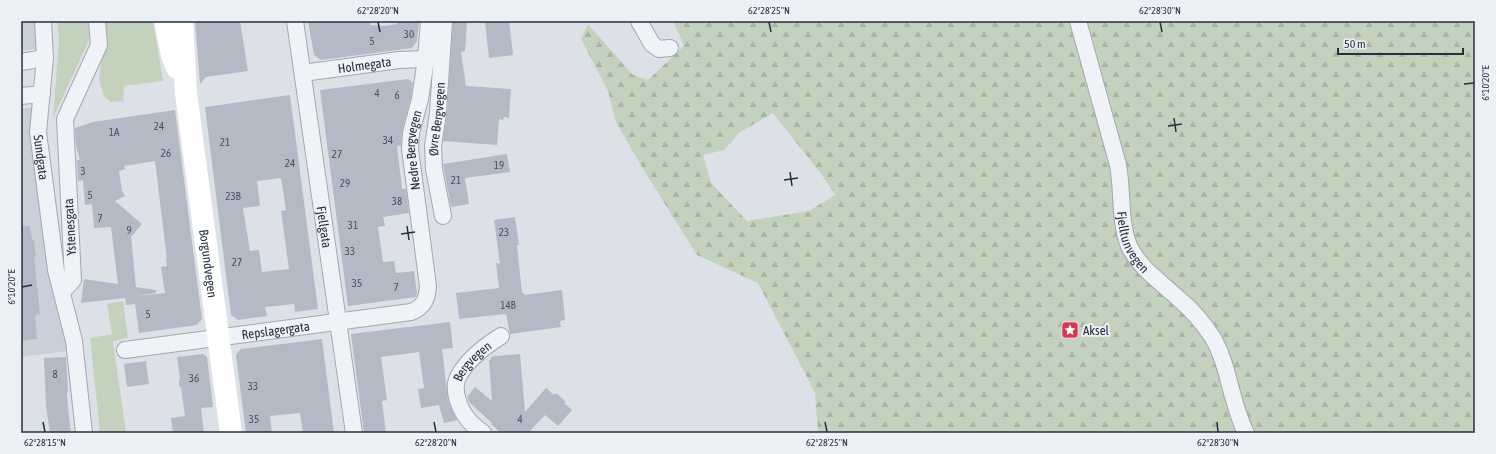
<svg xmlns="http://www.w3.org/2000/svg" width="1496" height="454" font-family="'Asap Condensed',sans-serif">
<defs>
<pattern id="forest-firs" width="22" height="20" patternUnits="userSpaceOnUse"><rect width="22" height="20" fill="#c3d2bd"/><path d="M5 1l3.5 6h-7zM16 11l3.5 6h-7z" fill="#a7b5a4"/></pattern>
</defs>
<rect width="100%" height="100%" fill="#dce1e8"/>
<path fill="#cad0da" d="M21,21H39L41,48L21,51Z
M35,107L67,351L21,357V109Z"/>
<path fill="#c3d2bd" d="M57,21H88L89,40L53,118L59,40Z
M103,21H153L163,81L124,86L123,101L111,102L104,96L99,79L104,44Z
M123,301L128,338L113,341L126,433H100L90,338L112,334L107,304Z"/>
<path fill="url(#forest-firs)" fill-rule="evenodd" d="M673,21H1475V433H818L815,393L758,283L697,255L643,169L616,122L608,91L581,39L588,24L633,75L648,80L684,46ZM773,113L822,175L835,195L809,211L747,221L711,183L703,155L724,150L739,133Z"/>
<path fill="#b3bac5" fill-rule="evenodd" d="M195,21H240L248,71L206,77L200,84Z
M308,21H370V25L384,26L397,24L398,21H419L417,41L412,48L321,60L314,55Z
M453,21H467L465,51L461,52L466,86L511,89L509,118L504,117L503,120L499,119L497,145L443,141L447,114Z
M485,21H509L513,55L489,58Z
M408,79L413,83L411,97L402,131L401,146H397L402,189H406L409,213L383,217L385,226L378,227L383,262L394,261L396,273L414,271L417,293L416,297L348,306L320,90Z
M290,95L318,309L295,312L294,304L265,307L267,316L238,320L231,315L205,107ZM281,178L286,210L281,211L289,269L262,272L259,250L250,251L243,208L260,206L257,181Z
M175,110L202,319L197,325L139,333L135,304L126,305L125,298L81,303L84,279L118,284L111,227L94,228L92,204L85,205L83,180L78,181L77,160H80L76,146L75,128L93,122ZM155,161L167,259H166L167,266L161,267L165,293L137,296L156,293V290L136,287L131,237L142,224L115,201L125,196L122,191L119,171L125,169L124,166Z
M507,154L510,172L465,178L469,204L451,207L443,164Z
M515,217L519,245H517L522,293H524V295L562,290L565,320L560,321L561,327L510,334L506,314L459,319L456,293L499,288L496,263L500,264L494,220Z
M21,226H30L32,240H34L36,257H34L40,314L35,315L37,339L21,341Z
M450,322L453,348L442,349L448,400L457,420L444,423L439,405L421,408L418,389L424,388L419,352L381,357L387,400L382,401L386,433H364L351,334Z
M322,339L334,433H303L300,413L270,416L272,433H246L236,355L241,349Z
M203,354L207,357L213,407L201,408L204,433H173L171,418L185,416L181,387L179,386V380L180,378L177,357Z
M520,354L525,412L546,388L554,395L556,393L566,402L564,403L572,410L558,426L545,415L528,433H501L491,424L492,423L469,402L467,397L475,387L492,401L489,360H491V357L495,356Z
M66,357L68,392H67L68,408L71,433H50L46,406L44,358Z
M146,361L149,384L127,387L124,364Z"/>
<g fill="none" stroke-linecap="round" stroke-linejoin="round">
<defs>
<g id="street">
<path id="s1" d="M43,21L45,58L38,132L56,270L74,341L84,433"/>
<path id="s2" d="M295,21L354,433"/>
<path d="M639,21L652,44L659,49L670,48"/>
<path id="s3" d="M1078,21L1118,165C1123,191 1119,221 1129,246C1140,269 1161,282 1179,299C1191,309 1204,324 1213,338C1229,366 1231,403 1246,433"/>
<path d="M21,62L45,58"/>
<path id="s4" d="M303,73L399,60L426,59"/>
<path d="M21,96L42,94"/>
<path id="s5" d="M443,216L434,169L433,146L438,113L444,21"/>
<path d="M62,292L73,280L65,119L99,45L97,21"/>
<path id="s6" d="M125,350L411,312C424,307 427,299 428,286L410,149L411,133L420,99L426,59L429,21"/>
<path id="s7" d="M483,433C477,428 471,424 467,418C459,408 452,389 458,377C467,360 485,346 501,336"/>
</g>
</defs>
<use href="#street" stroke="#a1a8b2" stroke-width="18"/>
<use href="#street" stroke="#eff2f6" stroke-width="16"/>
<g stroke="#fff" stroke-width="22">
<path d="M165,21L172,55L177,68"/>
<path id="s8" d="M182,21L186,93L231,433"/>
</g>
</g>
<path fill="none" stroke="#252f3f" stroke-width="1.5" d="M378,22L380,32M769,22L771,32M1160,22L1162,32M1464,84L1474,83M1174,118L1176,132M1168,126L1182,124M790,172L792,186M784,180L798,178M407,226L409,240M401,234L415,232M22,287L32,285M43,422L45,432M434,422L436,432M825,422L827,432M1217,422L1218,432"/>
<defs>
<symbol id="sight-square" viewBox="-11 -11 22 22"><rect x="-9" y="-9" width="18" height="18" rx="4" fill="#d63852" stroke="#ecf0f5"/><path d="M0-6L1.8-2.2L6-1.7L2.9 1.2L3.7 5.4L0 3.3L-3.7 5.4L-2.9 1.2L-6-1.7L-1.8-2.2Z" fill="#fff"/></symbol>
</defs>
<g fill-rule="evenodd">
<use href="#sight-square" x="1060" y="320" width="20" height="20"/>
</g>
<g text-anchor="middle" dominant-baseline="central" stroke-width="4" stroke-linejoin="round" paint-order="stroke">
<g font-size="11" fill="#485260">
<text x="409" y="34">30</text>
<text x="372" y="41">5</text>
<text x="377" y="93">4</text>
<text x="397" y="95">6</text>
<text x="159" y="126">24</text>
<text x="114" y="132">1A</text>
<text x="388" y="140">34</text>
<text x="225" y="142">21</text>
<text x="166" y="153">26</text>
<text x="337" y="154">27</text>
<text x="290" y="163">24</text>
<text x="499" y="165">19</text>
<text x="83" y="171">3</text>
<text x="456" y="180">21</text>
<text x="345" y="183">29</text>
<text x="90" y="195">5</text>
<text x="233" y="196">23B</text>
<text x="397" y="201">38</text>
<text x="100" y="218">7</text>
<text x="353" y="225">31</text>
<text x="129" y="230">9</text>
<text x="504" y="232">23</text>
<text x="350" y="251">33</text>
<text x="237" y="262">27</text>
<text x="357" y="283">35</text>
<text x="396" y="287">7</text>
<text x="508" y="305">14B</text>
<text x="148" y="314">5</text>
<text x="55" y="374">8</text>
<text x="194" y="378">36</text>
<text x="253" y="386">33</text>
<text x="254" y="419">35</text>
<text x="520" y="419">4</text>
</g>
<g font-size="13" fill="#252f3f" stroke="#ecf0f5">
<text stroke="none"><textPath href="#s4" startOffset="62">Holmegata</textPath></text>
<text stroke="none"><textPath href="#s5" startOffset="98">Øvre Bergvegen</textPath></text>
<text stroke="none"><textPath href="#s6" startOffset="459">Nedre Bergvegen</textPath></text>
<text stroke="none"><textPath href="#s1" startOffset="137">Sundgata</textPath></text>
<text transform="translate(70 227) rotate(-93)">Ystenesgata</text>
<text stroke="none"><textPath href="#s2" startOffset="208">Fjellgata</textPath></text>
<text stroke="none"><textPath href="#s3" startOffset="229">Fjelltunvegen</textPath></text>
<text stroke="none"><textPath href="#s8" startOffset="244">Borgundvegen</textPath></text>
<text stroke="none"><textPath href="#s6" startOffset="152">Repslagergata</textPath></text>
<text stroke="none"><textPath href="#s7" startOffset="87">Bergvegen</textPath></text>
</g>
<g font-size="13" fill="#252f3f" stroke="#ecf0f5" text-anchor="start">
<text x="1083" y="330">Aksel</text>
</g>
</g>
<rect width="1496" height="454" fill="none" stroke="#ecf0f5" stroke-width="44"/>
<path d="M1338 48v6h125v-6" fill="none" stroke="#252f3f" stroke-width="2"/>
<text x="1344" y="48" font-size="12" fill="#252f3f" stroke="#ecf0f5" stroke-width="3" paint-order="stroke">50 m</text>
<rect x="22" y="22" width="1452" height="410" fill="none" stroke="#252f3f" stroke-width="1.5"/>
<g font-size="10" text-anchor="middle" fill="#252f3f">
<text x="378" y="14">62°28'20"N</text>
<text x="769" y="14">62°28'25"N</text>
<text x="1160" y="14">62°28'30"N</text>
<text transform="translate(1485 83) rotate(-90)" y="4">6°10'20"E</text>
<text transform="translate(11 287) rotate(-90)" y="4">6°10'20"E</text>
<text x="45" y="446">62°28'15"N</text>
<text x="436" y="446">62°28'20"N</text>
<text x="827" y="446">62°28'25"N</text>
<text x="1218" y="446">62°28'30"N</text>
</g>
</svg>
